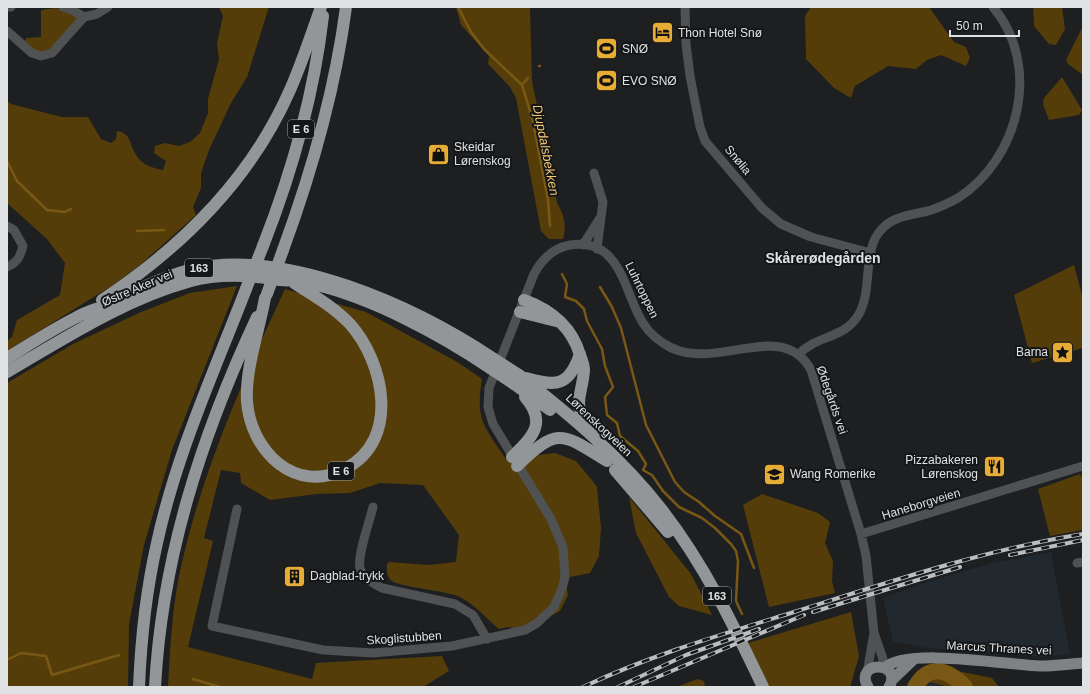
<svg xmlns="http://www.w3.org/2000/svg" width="1090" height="694" font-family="Arial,sans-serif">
<rect width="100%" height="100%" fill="#1d1f21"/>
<path fill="#21292f" d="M1051,552L1070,654L1045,657L990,653L927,648L893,642L883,598L927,582L993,563Z
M930,682L949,687H923L924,683Z"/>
<path fill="#553d0a" d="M219,7H269L247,77L231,103L209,150L201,173V188L193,207L196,215L140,265L113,285L7,351V341L12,337L17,320L60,295L65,263L47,239L7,203V101L11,104L62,117H88L101,139L111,143L116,139L117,131C131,133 129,143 135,153C140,164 152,168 163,170L166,161L154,153L155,146L165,143L179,146L190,142L200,133L208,113V99L219,59L217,43L223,16Z
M456,7H530L532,81L557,203C564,215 567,225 563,239H549L541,231L516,98L510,87L488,64L489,56L461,25Z
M811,7H929L954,42L966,47L970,58L966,66L941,55L927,60L916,69L888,66L855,86L851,98L834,88L806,59L805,16Z
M1033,7H1062L1065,29L1056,45L1049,44L1034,26Z
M56,8L70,12L78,17C71,25 55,50 45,52C37,53 30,46 25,42L26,38L41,37V10Z
M1083,26V75L1068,64L1066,60Z
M1062,77L1082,110L1079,115L1049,120L1043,104L1044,98Z
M1074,265L1083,299V348L1032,363L1014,295Z
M237,286L172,450L144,545L129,624L128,687H7V383L73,344L141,312L190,293Z
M285,289L366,312L459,363L482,379C475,420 484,426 506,459L555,453L576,461L591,479L597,487L601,528L599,556L590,573L565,578L568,595L560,611L525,630L508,627L499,629C486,618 473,603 458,596C445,591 397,586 392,581C386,576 387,571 387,564L389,562L428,565L456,562L459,535L423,485L380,483L350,493L317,494L270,500L241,483L240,473L221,470L204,538L213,541L188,647L312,679L316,663L442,656L449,671L423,687H168C170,650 172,612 179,576C200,476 242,382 285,289Z
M1080,474L1083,479V530L1050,536L1038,489Z
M762,494L818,513L830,522L825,543L833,561L832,581L835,593L769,607L743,505Z
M629,497L691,574L712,615L679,606L669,597L636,533Z
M851,612L859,656L850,687H768L748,643Z
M933,666L992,678L999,687H949L930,682Z
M697,679L704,681L705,687H677Z"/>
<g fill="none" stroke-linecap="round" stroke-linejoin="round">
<path stroke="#795815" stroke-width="2.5" d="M458,7L471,32L484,49L522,85L533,121L548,200L550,226
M539,66H540
M522,85L528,78
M7,161L17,181L47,210L65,212L71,209
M137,231L164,230
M562,274L567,284L565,297L576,301L584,309L587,321L602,349L605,366L613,387L605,397L607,415L617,423L620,436L638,451L646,464L643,470L652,475L663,491L679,507L702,518L715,528L731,544L736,551L738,561L736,601L742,614
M600,287L612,307L621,328L646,425L675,482L684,492L699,502L715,516L741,534L754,568
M7,660L21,653L46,656L52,675L119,655
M193,679L220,687"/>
<path stroke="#795815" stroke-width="16" d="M915,687C929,663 948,669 965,687"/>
<path stroke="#4f5152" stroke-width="9" d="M7,7H11
M63,7L72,10L84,17
M685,7L686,44L690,76L700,127L705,141L762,208L781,224L811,237L871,253
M7,31L32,53L41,56L52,53L84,17L97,14L108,7
M594,173L603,202L597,249
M7,226L14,230L23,246C20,257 18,262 7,267
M583,245L600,218
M798,355C817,334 844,340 859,314C873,289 862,250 881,230C893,216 911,215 928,211C938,208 949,203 958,198C1020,158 1042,65 993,7
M373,507C370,520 357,556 360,568C362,577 374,584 382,588L455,604L473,615L487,639
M237,509L212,626L323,650L373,653L452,646L525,630L537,623L554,607L562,589L565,577L563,547L551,519L493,424L488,407L489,388L534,274C542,259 553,248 570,245C617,238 623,283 638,314C643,325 652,336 663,343C711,377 781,315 811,370L861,534L866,556L874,633L883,659V667
M861,534L1083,466
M1077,563L1083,562
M867,673L874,633"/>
<path stroke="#7f8284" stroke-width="11" d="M885,668C904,647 1010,665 1040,666C1054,666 1069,664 1083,663
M892,680L913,660
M868,687C853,660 904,661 889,687"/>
<path stroke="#929698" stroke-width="12" d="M263,246C292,172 314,95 323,16
M283,250C312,171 335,91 346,7
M265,298C259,331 245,369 247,402C251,451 295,495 345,469C401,440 384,362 350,324C334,307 313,295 294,283
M102,300C182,247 251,179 290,90C302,63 311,35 321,7
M524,300C551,310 572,327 580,355C582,360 584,365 584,370C582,399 570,402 592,430
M520,312L560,322
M7,358C30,344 53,329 77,317C87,311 98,309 108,304C134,291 160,278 189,270C284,246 416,307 494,359
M7,372C65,338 125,299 191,281C220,273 250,275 280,280C291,281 303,281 313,284C372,298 440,334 490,368
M519,375C570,415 622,458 662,510C704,564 734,626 763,687
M526,378C557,387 569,386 580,354
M514,384L550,410
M512,457C532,437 548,423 525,397
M517,466C558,426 562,433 607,461
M615,470L668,532
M139,687C141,638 146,591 157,543C176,455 214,372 246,289
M155,687C162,556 202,435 257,317"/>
<defs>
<path id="rail" d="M1010,555L1083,540
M813,612L960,567
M583,687C651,655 723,634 794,612C889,582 984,550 1083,534
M618,687L686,655L759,629
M634,687L804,615"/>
</defs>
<use href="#rail" stroke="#bbbdbe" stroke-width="4"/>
<use href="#rail" stroke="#141618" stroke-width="2.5" stroke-dasharray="8" stroke-linecap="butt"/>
<path stroke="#929698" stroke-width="12" d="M246,289L263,246
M267,294L283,250
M494,359L519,375
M490,368L514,384"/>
</g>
<defs>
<symbol id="hotel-square" viewBox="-11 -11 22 22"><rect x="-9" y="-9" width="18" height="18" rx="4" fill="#e7ac36" stroke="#141618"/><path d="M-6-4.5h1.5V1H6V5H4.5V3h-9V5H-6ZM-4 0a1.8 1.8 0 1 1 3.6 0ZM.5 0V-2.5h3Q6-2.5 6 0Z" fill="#111"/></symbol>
<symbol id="stadium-square" viewBox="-11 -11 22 22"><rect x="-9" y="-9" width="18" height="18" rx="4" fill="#e7ac36" stroke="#141618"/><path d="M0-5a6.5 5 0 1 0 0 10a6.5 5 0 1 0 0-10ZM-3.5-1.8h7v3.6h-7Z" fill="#111"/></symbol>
<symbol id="shop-square" viewBox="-11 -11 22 22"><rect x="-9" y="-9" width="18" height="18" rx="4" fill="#e7ac36" stroke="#141618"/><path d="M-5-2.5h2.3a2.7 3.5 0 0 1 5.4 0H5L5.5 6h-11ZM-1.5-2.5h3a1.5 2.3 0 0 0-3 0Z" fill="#111"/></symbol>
<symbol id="sight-square" viewBox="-11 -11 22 22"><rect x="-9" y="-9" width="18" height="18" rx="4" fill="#e7ac36" stroke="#141618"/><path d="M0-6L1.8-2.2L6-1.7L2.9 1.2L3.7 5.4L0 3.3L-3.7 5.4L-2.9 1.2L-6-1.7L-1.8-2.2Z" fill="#111"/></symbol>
<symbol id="restaurant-square" viewBox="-11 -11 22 22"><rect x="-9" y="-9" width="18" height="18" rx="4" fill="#e7ac36" stroke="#141618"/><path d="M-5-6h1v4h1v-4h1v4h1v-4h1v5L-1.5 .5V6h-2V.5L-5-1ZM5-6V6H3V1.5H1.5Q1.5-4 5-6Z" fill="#111"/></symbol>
<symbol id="school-square" viewBox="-11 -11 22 22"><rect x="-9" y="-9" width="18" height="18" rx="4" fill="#e7ac36" stroke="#141618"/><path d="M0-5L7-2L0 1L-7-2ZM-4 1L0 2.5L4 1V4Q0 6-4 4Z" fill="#111"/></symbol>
<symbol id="building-square" viewBox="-11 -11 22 22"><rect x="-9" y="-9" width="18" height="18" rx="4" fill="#e7ac36" stroke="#141618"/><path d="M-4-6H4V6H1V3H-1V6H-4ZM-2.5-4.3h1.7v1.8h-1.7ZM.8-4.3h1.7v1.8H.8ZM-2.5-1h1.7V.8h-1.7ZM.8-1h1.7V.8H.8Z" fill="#111"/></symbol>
</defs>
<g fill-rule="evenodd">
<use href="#hotel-square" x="650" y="20" width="25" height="25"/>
<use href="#stadium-square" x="594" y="36" width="25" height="25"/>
<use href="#stadium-square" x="594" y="68" width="25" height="25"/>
<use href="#shop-square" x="426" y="142" width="25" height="25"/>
<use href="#sight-square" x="1050" y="340" width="25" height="25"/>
<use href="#restaurant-square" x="982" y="454" width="25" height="25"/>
<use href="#school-square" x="762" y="462" width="25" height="25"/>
<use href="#building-square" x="282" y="564" width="25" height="25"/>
</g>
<g text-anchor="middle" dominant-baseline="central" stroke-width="4" stroke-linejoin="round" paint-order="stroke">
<g fill="#141618" stroke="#a2a4a5" stroke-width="1">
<rect x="288" y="120" width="26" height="18" rx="3"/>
<rect x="185" y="259" width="28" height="18" rx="3"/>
<rect x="328" y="462" width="26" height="18" rx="3"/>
<rect x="703" y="587" width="28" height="18" rx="3"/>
</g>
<g font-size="11" font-weight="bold" fill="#dfe1e2">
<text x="301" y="129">E 6</text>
<text x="199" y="268">163</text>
<text x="341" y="471">E 6</text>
<text x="717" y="596">163</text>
</g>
<g font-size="12" fill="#dfe1e2" stroke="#141618" text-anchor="start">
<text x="678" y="33">Thon Hotel Snø</text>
<text x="622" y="49">SNØ</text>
<text x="622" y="81">EVO SNØ</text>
<text x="454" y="147">Skeidar<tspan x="454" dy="14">Lørenskog</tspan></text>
<text x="1048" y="352" text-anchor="end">Barna</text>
<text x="978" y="460" text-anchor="end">Pizzabakeren<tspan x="978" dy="14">Lørenskog</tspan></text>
<text x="790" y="474">Wang Romerike</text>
<text x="310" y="576">Dagblad-trykk</text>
</g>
<g font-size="12" fill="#dfe1e2" stroke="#141618">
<text transform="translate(738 160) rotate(50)">Snølia</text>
<text transform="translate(137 288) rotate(-23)">Østre Aker vei</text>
<text transform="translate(642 290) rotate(64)">Luhrtoppen</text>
<text transform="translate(832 400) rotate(71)">Ødegårds vei</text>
<text transform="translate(599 425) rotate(43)">Lørenskogveien</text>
<text transform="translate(921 504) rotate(-17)">Haneborgveien</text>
<text transform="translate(404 638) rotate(-4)">Skoglistubben</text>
<text transform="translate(999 648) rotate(3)">Marcus Thranes vei</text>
</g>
<g font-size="13" font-style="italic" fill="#f8c975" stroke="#141618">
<text transform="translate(546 150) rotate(79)">Djupdalsbekken</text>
</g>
<g font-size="14" font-weight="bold" fill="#dfe1e2" stroke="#141618">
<text x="823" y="258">Skårerødegården</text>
</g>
</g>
<rect width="1090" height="694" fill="none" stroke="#dfe1e2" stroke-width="16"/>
<path d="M950 30v6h69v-6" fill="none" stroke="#dfe1e2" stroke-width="2"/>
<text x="956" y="30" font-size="12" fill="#dfe1e2" stroke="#141618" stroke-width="3" paint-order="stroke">50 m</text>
</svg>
